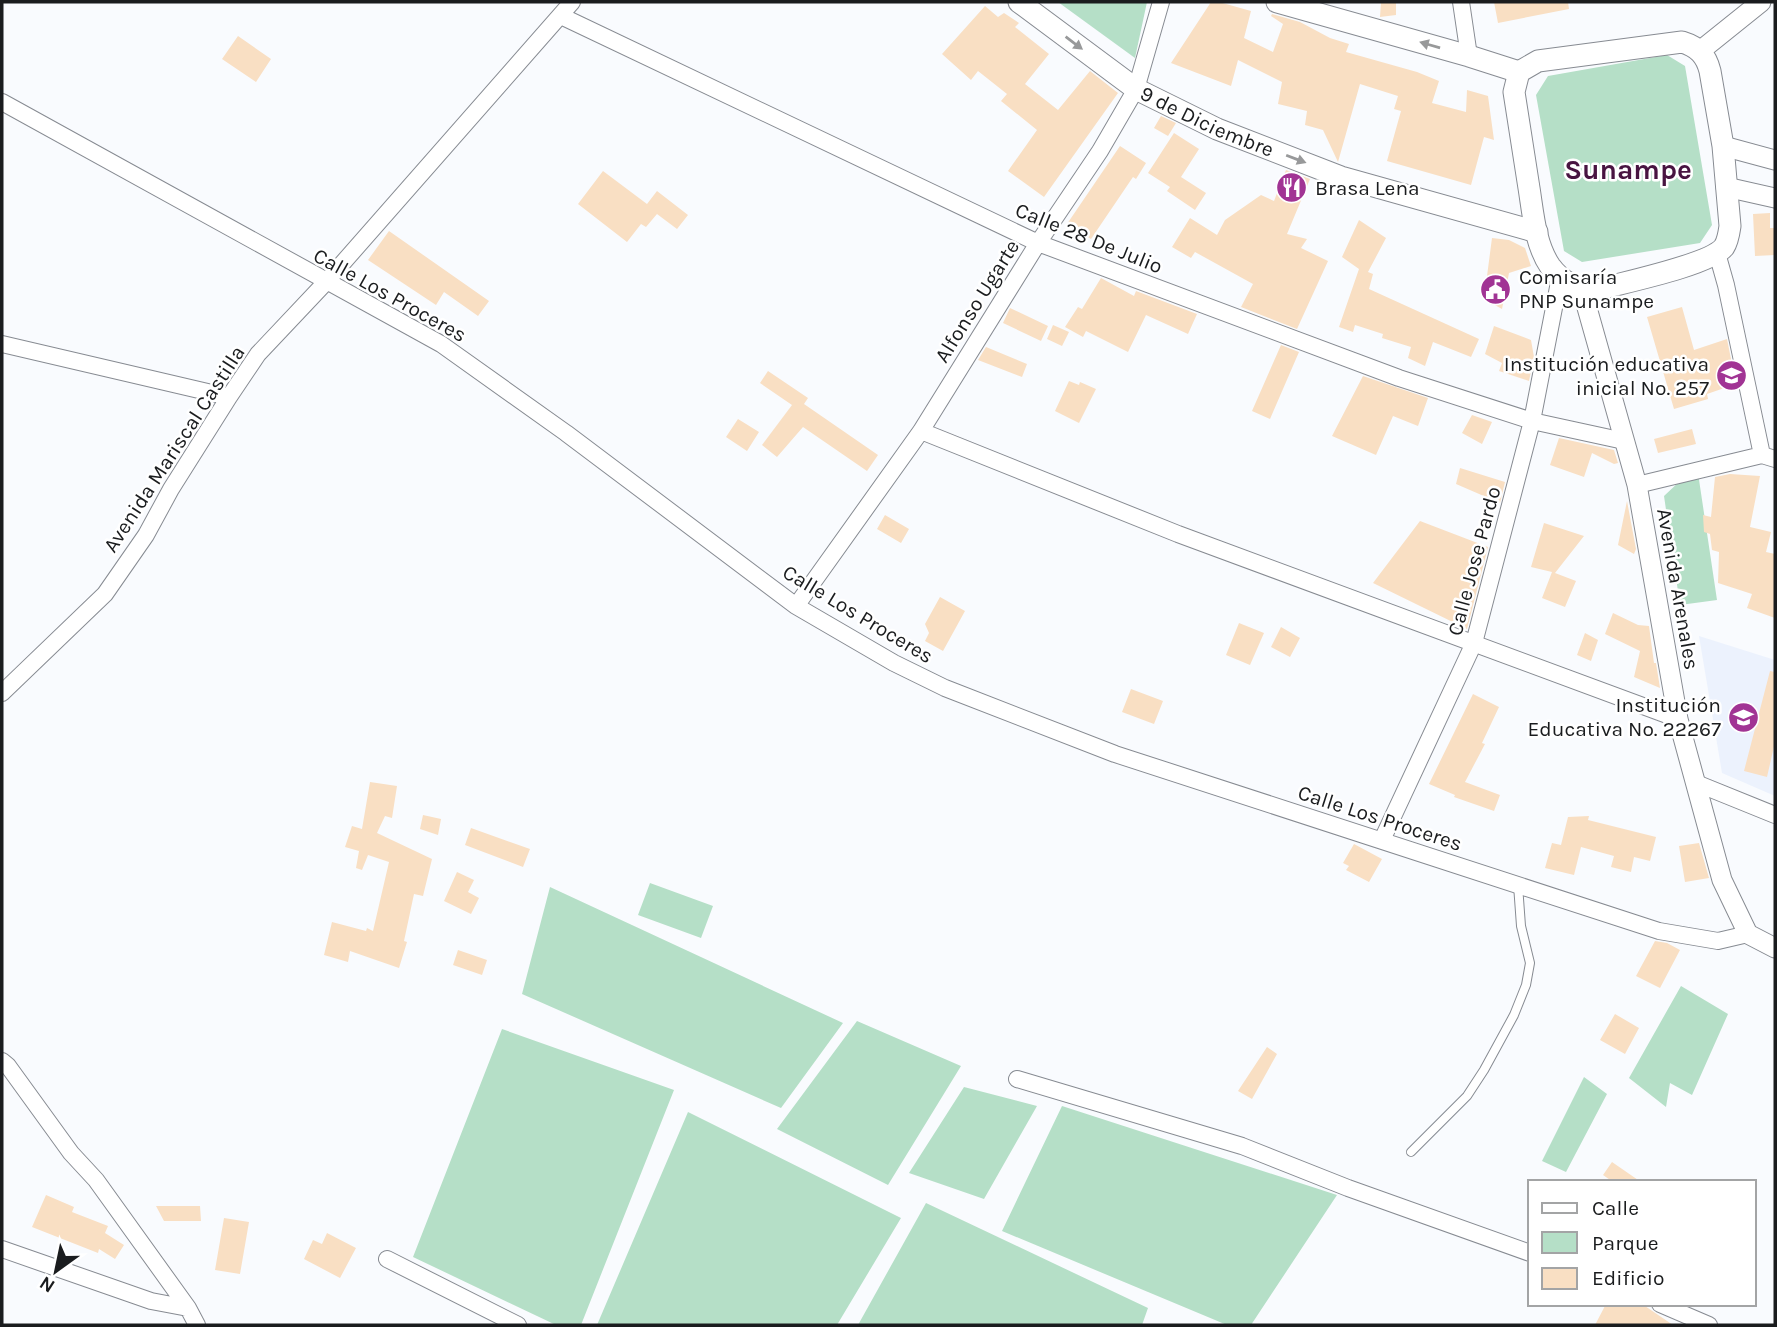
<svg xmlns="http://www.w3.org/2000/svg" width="1777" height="1327" font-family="Karla,sans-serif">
<rect width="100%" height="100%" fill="#f9fbfe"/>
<path fill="#ecf2fd" d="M1699,636L1775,660V796L1722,773Z"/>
<path fill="#b5dfc7" d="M1058,2H1147L1135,58Z
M1667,55L1685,66L1712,225L1700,243L1582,262L1564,251L1536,95L1548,76Z
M1698,473L1717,600L1680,605L1664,496L1680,481Z
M650,883L713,906L701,938L638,915Z
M550,887L843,1023L781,1108L522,994Z
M1681,986L1728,1014L1692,1095L1670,1083L1666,1107L1629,1078Z
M857,1021L961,1066L888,1185L777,1129Z
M502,1029L674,1090L581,1325H556L413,1257Z
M1584,1077L1607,1094L1566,1172L1542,1161Z
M964,1087L1037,1106L984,1199L909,1173Z
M1062,1106L1337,1195L1251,1325H1227L1002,1231Z
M688,1112L901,1218L837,1325H597Z
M926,1203L1148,1308L1142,1325H858Z"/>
<path fill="#f9dfc3" d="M1211,2H1219L1251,11L1244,38L1273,52L1283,24L1271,16L1272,14L1300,22L1330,38L1349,44L1346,52L1417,72L1439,81L1432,103L1466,112L1467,90L1488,96L1494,140L1484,137L1471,185L1387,161L1401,111L1394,109L1398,96L1360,84L1338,162L1323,130L1305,125L1307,111L1278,104L1282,82L1238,60L1231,86L1171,63Z
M1381,2H1396V15L1380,17Z
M1494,2H1568L1569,9L1498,23Z
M985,6L998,17L1004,13L1019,23L1015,27L1049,54L1025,84L1058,110L1090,71L1118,93L1044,197L1008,171L1037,130L1001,101L1007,94L978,71L971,80L942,54Z
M238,36L271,59L256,82L222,59Z
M1161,116L1176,123L1168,136L1154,128Z
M1174,133L1199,149L1181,177L1206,193L1195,210L1167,191L1170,187L1148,173Z
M1120,146L1146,163L1136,179L1133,177L1091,239L1067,224Z
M1286,170L1310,179L1287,234L1307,239L1301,248L1328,261L1297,329L1241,307L1253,284L1195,252L1191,258L1172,247L1190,218L1217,235L1225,220L1261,195L1274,201Z
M603,171L647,204L657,191L688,215L677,229L657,214L646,227L641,224L627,242L578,204Z
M1770,213V228H1775V255L1755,256L1753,214Z
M1359,220L1386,238L1368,272L1373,274L1369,289L1479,339L1471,357L1433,342L1425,366L1408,358L1411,347L1382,338L1383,334L1355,325L1353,332L1339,327L1359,269L1342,257Z
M389,231L489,301L478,316L444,292L436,305L368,260Z
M1492,238L1509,240L1525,248L1531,266L1509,273L1502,309L1484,299Z
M1101,278L1134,296L1136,291L1197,314L1188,334L1146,315L1128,352L1086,331L1083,337L1065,327L1078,307L1082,309Z
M1682,307L1694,350L1727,339L1736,384L1707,394L1708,399L1674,409L1647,317Z
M1010,308L1048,326L1041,341L1003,323Z
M1053,325L1069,332L1062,346L1047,339Z
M1494,326L1531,340L1534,357L1529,381L1499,371L1502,363L1485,354Z
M1281,345L1299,352L1270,419L1252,411Z
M986,347L1027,364L1022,377L978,360Z
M768,371L808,398L804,404L878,455L867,471L803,427L777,457L762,445L792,405L760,383Z
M1363,376L1428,398L1418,426L1393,416L1376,455L1332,436Z
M1069,381L1079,385L1080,382L1096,389L1079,423L1055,411Z
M1472,415L1492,422L1482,444L1462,433Z
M738,419L759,432L747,451L726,437Z
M1692,429L1696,444L1658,453L1654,439Z
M1559,438L1614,450L1618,463L1614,464L1592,453L1584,477L1550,465Z
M1460,468L1505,482L1500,503L1456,484Z
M1730,474L1760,476L1750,527L1771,532L1766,552L1775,554V618L1747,608L1752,594L1718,583L1719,552L1712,550L1710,534L1704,532L1703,515L1711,517L1715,477Z
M1627,501L1636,549L1634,554L1618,545Z
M885,515L909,529L901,543L877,529Z
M1420,521L1488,547L1467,629L1373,583Z
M1544,523L1584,536L1555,573L1576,581L1565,607L1542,598L1552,572L1531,567Z
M940,597L965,611L943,651L925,641L929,633L925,624Z
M1613,613L1638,625L1649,626L1654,663H1656L1660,688L1634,677L1640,651L1605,634Z
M1239,623L1264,633L1250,665L1226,655Z
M1281,627L1300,638L1290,657L1271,647Z
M1585,633L1598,640L1591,661L1577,655Z
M1770,671L1775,672V742L1767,777L1744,771Z
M1131,689L1163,701L1154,724L1122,712Z
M1473,694L1499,707L1482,743L1485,744L1465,782L1500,795L1494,811L1454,797L1455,795L1429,784Z
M370,782L397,786L392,818L385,816L377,833L432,859L423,896L414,894L404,941L407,942L399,968L350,951L348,962L324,955L332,922L366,931L367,928L373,931L389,862L368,855L362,870L356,868L359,851L345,847L352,826L362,829Z
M423,815L441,819L438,835L420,829Z
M1589,816L1588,820L1656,837L1650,861L1634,857L1631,872L1611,867L1614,856L1581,847L1574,875L1545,868L1552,843L1561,845L1568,817Z
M471,828L530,849L523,867L465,845Z
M1699,843L1709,878L1685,882L1679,846Z
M1354,844L1382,859L1369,882L1346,870L1349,866L1343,863Z
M457,872L474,880L468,892L479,898L471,914L444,901Z
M1655,941L1667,943L1680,950L1660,988L1636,976Z
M458,950L487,960L482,975L453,965Z
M1615,1014L1639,1028L1625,1054L1600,1040Z
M1267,1047L1277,1054L1252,1099L1238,1091Z
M1612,1162L1641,1182H1613L1603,1175Z
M46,1195L74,1207L72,1212L108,1226L105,1233L124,1245L115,1259L99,1249L98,1253L32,1227Z
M156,1206H200L201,1221H164Z
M224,1218L249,1222L240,1274L215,1270Z
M327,1233L356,1248L340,1278L304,1259L313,1240L322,1244Z
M1606,1304H1642L1673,1325H1595Z"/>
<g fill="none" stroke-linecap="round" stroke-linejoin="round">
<defs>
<path id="service" d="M1411,1152L1467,1096L1484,1070L1514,1015L1526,985L1530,963L1521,926L1518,885"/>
<path id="minor" d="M1461,2L1469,56
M561,16L1038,243L1399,378L1532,421L1624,441
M2,102L441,344L566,433L796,606L894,663L945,688L1115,754L1659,931L1718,941L1748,934
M1717,253L1726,285L1762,455
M2,344L229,397
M921,431L1178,534L1678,719
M1637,485L1762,455L1775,459
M796,606L921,431L1038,243L1100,151L1136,89L1161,2
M2,693L105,594L146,535L171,489L229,397L258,354L326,282L572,2
M1696,783L1775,815
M1382,840L1474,643L1532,421L1560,277
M2,1061L8,1066L71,1153L96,1180L188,1308L197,1325
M1017,1079L1242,1146L1348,1188L1530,1253
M2,1249L151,1301L188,1308
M387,1259L518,1325
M1660,1304L1709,1325"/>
<path id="tertiary" d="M1700,51L1761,2
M1723,146L1775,160
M1726,187L1775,198
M1582,290L1637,485L1678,719L1722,880L1748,934L1775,948"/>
<g id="secondary">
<path id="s1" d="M1019,2L1136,89L1217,129L1341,177L1537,232"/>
<path d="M1277,2L1469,56L1519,72"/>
<path d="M1682,42C1698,47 1706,55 1710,71L1723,146L1730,226C1729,233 1728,241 1724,247C1710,265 1621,283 1596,290C1577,290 1561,281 1550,266C1535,244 1533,213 1529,188C1524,156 1519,124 1514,92L1519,72L1538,61Z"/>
</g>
</defs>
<use href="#service" stroke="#878b92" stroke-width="10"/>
<use href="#minor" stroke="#878b92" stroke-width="18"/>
<use href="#tertiary" stroke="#878b92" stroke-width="21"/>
<use href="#secondary" stroke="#878b92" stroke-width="23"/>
<use href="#service" stroke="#fff" stroke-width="8"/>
<use href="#minor" stroke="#fff" stroke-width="16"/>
<use href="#tertiary" stroke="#fff" stroke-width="19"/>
<use href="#secondary" stroke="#fff" stroke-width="21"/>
</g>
<defs><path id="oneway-solid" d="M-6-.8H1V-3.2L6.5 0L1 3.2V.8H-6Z" transform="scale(1.75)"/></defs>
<g fill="#98999a">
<use href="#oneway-solid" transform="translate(1074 43) rotate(37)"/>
<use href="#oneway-solid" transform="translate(1430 45) rotate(-164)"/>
<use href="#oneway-solid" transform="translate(1296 159) rotate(21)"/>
</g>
<defs>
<symbol id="restaurant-disc" viewBox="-11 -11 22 22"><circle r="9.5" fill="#a13494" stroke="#fff"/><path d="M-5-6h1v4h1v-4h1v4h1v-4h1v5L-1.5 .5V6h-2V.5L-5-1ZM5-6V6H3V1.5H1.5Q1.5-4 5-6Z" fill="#fff"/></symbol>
<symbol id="civic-disc" viewBox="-11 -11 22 22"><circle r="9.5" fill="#a13494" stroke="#fff"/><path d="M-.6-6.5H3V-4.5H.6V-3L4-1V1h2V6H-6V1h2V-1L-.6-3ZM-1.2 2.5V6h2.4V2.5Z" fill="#fff"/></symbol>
<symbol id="school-disc" viewBox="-11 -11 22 22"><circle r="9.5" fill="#a13494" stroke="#fff"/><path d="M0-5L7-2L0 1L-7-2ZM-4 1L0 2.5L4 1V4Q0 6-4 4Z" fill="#fff"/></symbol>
</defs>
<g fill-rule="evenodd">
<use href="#restaurant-disc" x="1274" y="170" width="35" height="35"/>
<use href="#civic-disc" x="1478" y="272" width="35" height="35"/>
<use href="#school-disc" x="1714" y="358" width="35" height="35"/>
<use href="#school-disc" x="1726" y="700" width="35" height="35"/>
</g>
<g text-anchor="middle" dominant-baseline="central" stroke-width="5" stroke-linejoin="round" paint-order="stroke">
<g font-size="21" fill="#1a1c1e" stroke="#fff">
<text stroke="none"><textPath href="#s1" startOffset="224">9 de Diciembre</textPath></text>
<text transform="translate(1089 238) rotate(22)">Calle 28 De Julio</text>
<text transform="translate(390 295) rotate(29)">Calle Los Proceres</text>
<text transform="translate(977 301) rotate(-58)">Alfonso Ugarte</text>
<text transform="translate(174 449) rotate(-57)">Avenida Mariscal Castilla</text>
<text transform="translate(1474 561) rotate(-75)">Calle Jose Pardo</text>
<text transform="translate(1678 589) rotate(80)">Avenida Arenales</text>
<text transform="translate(858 614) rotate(31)">Calle Los Proceres</text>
<text transform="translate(1380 818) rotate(18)">Calle Los Proceres</text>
</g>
<g font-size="21" fill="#1a1c1e" stroke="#fff" text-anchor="start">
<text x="1315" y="188">Brasa Lena</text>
<text x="1519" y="277">Comisaría<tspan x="1519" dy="24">PNP Sunampe</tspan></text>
<text x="1709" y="364" text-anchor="end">Institución educativa<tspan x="1709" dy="24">inicial No. 257</tspan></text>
<text x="1721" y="705" text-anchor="end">Institución<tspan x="1721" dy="24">Educativa No. 22267</tspan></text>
</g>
<g font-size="28" font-weight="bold" fill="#481441" stroke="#fff">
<text x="1628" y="169">Sunampe</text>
</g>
</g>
<rect width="1777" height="1327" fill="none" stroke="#1a1c1e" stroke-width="7"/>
<rect x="1528" y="1180" width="228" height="126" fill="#ffffff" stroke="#a3a4a5" stroke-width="2"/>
<rect x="1542" y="1203" width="35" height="10" fill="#ffffff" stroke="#a3a4a5" stroke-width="2"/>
<text x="1592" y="1215" font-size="21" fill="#1a1c1e">Calle</text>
<rect x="1542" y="1232" width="35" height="21" fill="#b5dfc7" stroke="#a3a4a5" stroke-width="2"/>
<text x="1592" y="1250" font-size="21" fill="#1a1c1e">Parque</text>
<rect x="1542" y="1268" width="35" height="21" fill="#f9dfc3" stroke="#a3a4a5" stroke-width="2"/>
<text x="1592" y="1285" font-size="21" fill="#1a1c1e">Edificio</text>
<g transform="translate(56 1271) rotate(213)" stroke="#ffffff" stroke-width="5" paint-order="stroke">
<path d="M0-5L12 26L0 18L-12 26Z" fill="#1a1c1e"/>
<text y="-10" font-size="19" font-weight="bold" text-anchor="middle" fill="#1a1c1e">N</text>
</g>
</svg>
